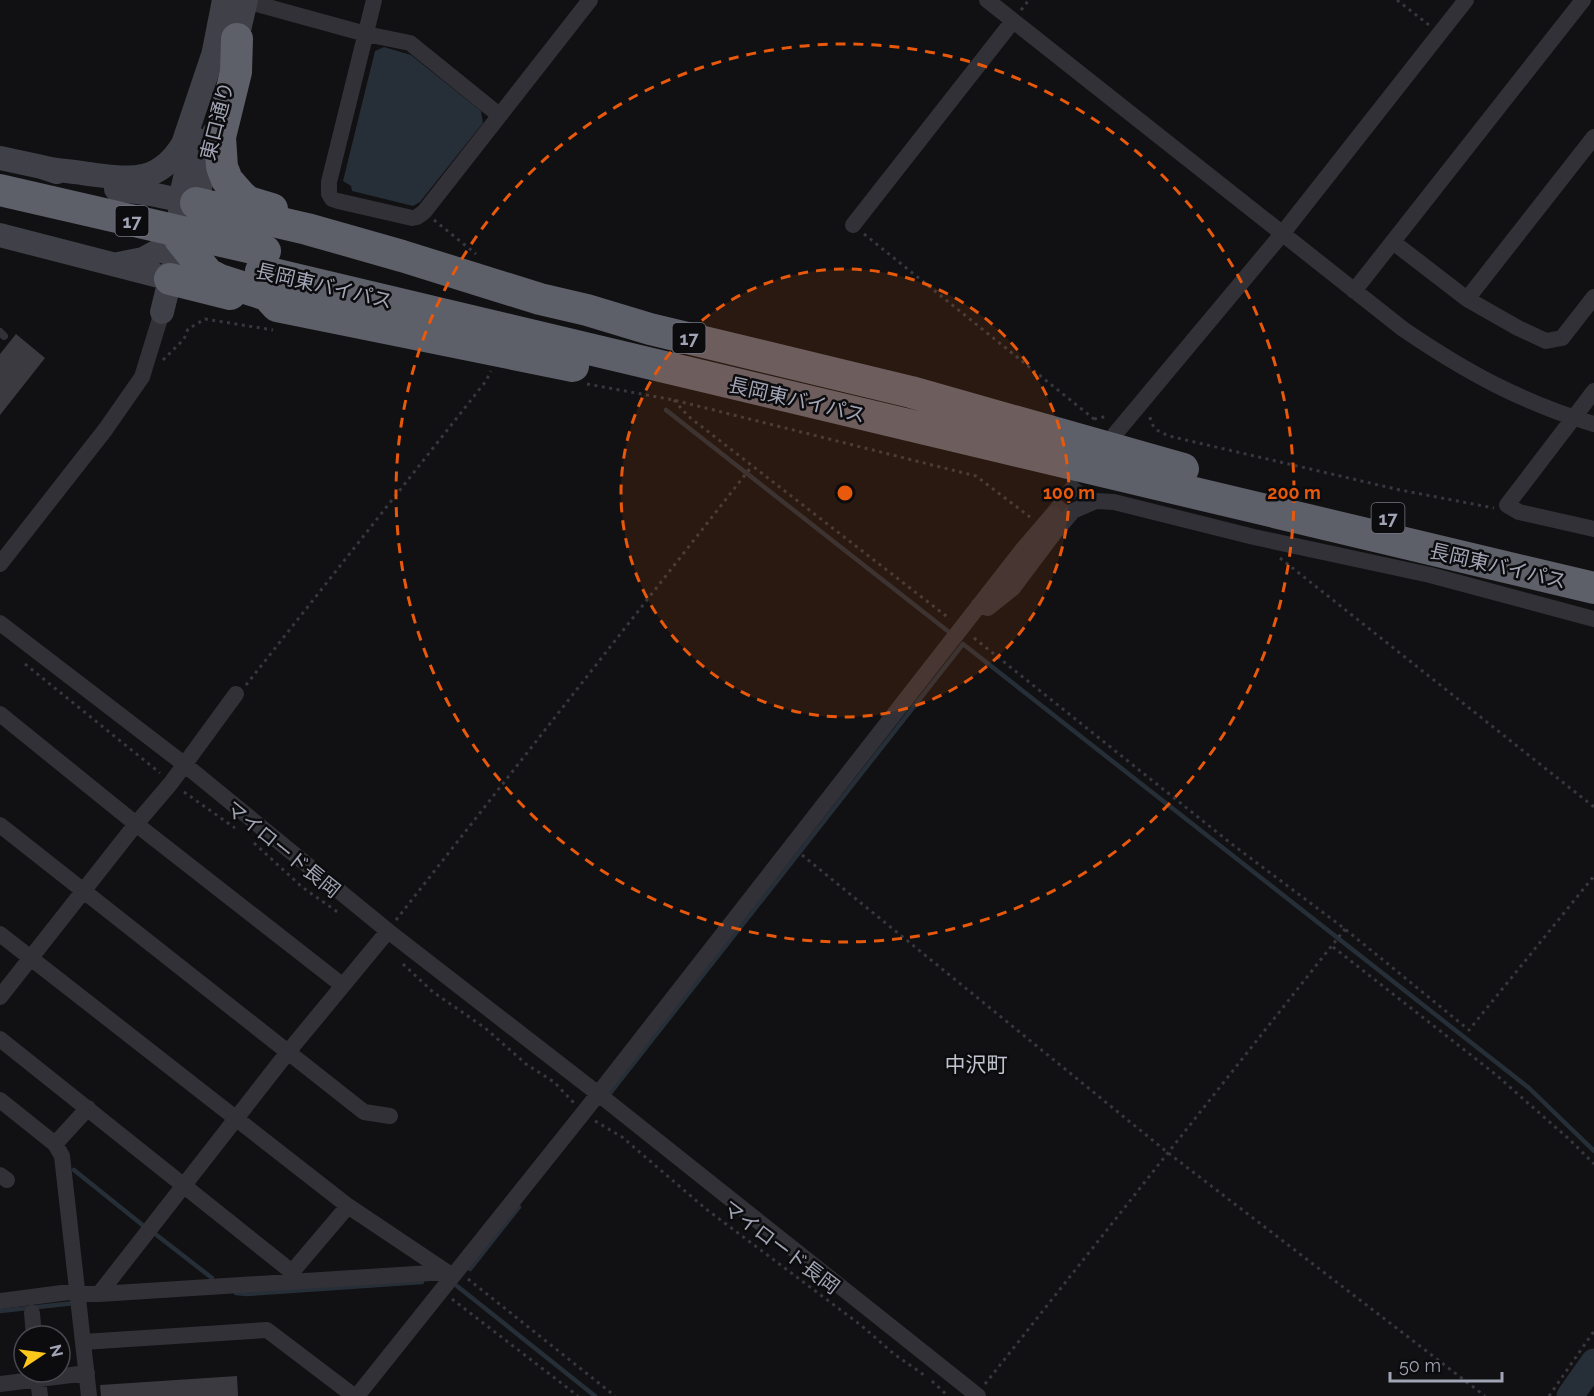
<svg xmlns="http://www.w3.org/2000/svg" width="1594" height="1396" font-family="Raleway,'Noto Sans JP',sans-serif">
<rect width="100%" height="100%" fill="#111012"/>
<path fill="#262e37" d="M384,47L411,55L481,111L483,123L420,202L413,206L352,191L351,186L343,181L375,51Z"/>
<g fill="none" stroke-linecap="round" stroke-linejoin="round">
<path stroke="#262e37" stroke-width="4.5" d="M666,410L949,632
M607,1097L963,644L1529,1088L1594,1151
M74,1170L145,1227
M154,1233L212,1278
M470,1269L519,1207
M457,1286L595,1396
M236,1293L247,1294L422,1282
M0,1311L75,1303"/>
<path stroke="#262e37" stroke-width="27" d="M1570,1396L1594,1362"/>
</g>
<path fill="#3a3a40" d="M16,334L45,358L0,415V354Z
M237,1376L238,1396H101L100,1385Z"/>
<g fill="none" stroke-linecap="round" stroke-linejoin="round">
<path stroke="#2e2e32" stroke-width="16" stroke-dasharray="16 8" stroke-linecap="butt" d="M1053,514L1092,463"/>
<path stroke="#37383f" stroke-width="3" stroke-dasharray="3 4.5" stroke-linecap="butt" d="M1397,0L1429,25
M1021,10L1029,0
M434,220L476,254
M864,234L1094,419
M163,360L184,339L188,329L205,319L273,330
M587,384L674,400L976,476L1030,517
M674,400L688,416L950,619
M1150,417C1152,430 1161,433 1173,437L1400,490L1494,508
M1094,419L1108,416
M1280,558L1594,807
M974,638L1233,845L1345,929L1469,1030L1594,876
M25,664L160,773
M246,685L486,381L491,371
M184,792L235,828
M254,843L302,887L339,913
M802,855L1167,1152L1485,1396
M396,920L752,466
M1333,947L1495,1074L1570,1140L1594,1164
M403,964L433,992L485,1028L526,1064L554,1082L574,1103
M595,1121L622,1137L706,1209L862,1326L894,1354L924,1375
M468,1279L615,1396
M452,1299L578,1396
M932,1381L948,1396
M985,1384L1345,929
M1549,1396L1594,1331"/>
<path stroke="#313137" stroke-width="8" d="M0,332L4,336"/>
<path stroke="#313137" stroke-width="16" d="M374,0L329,182V194L332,199L338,201L412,218L417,217L424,212L590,0
M987,0L1403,329C1466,372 1521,402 1594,424
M246,1L366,34L410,43L499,115
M853,225L1013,21
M1393,242L1467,299L1518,328L1546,341L1562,338L1594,297
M1354,291L1583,0
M1467,299L1594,137
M1594,391L1507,505L1519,512L1594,529
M1115,434L1282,234L1466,0
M0,564L105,430L142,377L162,312
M978,606L988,608L1013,588L1055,532L1073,511L1096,501L1114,502L1254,537L1430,575L1594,619
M0,623L184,764L388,931L601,1096L978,1396
M0,714L136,824L342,985
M0,825L364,1112L390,1116
M0,934L348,1206L445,1271
M0,997L136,824L171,783L236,694
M0,1039L292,1272L293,1281
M0,1100L55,1144L62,1156L89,1396
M55,1144L88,1108
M0,1175L7,1180
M292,1272L348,1206
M99,1294L288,1052L388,931
M0,1301L77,1291L86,1294H99L447,1272
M32,1313L34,1336
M83,1342L267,1330L354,1396
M37,1372L40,1396
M0,1384L87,1373
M357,1396L584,1112L1023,549L1053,514"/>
<path stroke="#3f4048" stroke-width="24" d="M233,56L246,0
M211,66L224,0
M0,158L42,167L57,172
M42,167C57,171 73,171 88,174C130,179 158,185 183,144L214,52
M116,189L151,194L194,203
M180,213V200L194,138
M0,235L170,279
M118,264L143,259L180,239L176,232
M162,312L180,239L196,203L214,133"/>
<path stroke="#5d5f69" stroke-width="32" d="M237,39L236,72L220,137L222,167L227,180L241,196L248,202L272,209
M196,203L307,229L402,256L540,299L587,310L650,329L911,392L1183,469
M206,224L180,239L208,274L220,280L267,295L277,306L573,366
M261,271L1594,588
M170,279L230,294"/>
<path stroke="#5d5f69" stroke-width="32" d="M0,190L265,251"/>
</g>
<circle cx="845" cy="493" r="224" fill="#e8590c" fill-opacity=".12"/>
<g fill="none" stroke="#e8590c" stroke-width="3" stroke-dasharray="10 8">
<circle cx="845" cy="493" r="224"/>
<circle cx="845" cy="493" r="449"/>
</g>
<g text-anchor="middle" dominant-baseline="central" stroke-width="5" stroke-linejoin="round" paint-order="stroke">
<g fill="#0c0b0d" stroke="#747682" stroke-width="1.5">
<rect x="115.5" y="206" width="33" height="30" rx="4.5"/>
<rect x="672.5" y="323" width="33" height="30" rx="4.5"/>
<rect x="1371.5" y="503" width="33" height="30" rx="4.5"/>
</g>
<g font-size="18" font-weight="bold" fill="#a0a4b4">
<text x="132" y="221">17</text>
<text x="689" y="338">17</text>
<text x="1388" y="518">17</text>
</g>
<g font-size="20" fill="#a0a4b4" stroke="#0c0b0d">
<text transform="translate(217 121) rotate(-76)">東口通り</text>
<text transform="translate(324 286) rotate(13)">長岡東バイパス</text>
<text transform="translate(797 400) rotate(13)">長岡東バイパス</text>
<text transform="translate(1498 566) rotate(13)">長岡東バイパス</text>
<text transform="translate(283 849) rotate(39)">マイロード長岡</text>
<text transform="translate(781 1247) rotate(37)">マイロード長岡</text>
</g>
<g font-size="21" fill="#c1c4d0" stroke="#0c0b0d">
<text x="976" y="1064">中沢町</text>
</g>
</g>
<circle cx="845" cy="493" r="9" fill="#e8590c" stroke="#0c0b0d" stroke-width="3"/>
<g font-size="18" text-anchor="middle" font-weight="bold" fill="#e8590c" stroke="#0c0b0d" stroke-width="5" stroke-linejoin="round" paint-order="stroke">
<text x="1069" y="499">100 m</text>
<text x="1294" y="499">200 m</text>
</g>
<g transform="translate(42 1354) rotate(77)"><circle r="28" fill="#0c0b0d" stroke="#474850" stroke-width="1.5"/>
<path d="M0-4.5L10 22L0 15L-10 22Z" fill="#ffc81b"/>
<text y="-9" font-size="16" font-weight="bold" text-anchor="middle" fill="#a0a4b4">N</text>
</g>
<path d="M1390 1372v9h112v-9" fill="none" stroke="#a0a4b4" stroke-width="3"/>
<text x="1399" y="1372" font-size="18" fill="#a0a4b4" stroke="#0c0b0d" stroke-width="4.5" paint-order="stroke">50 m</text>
</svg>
